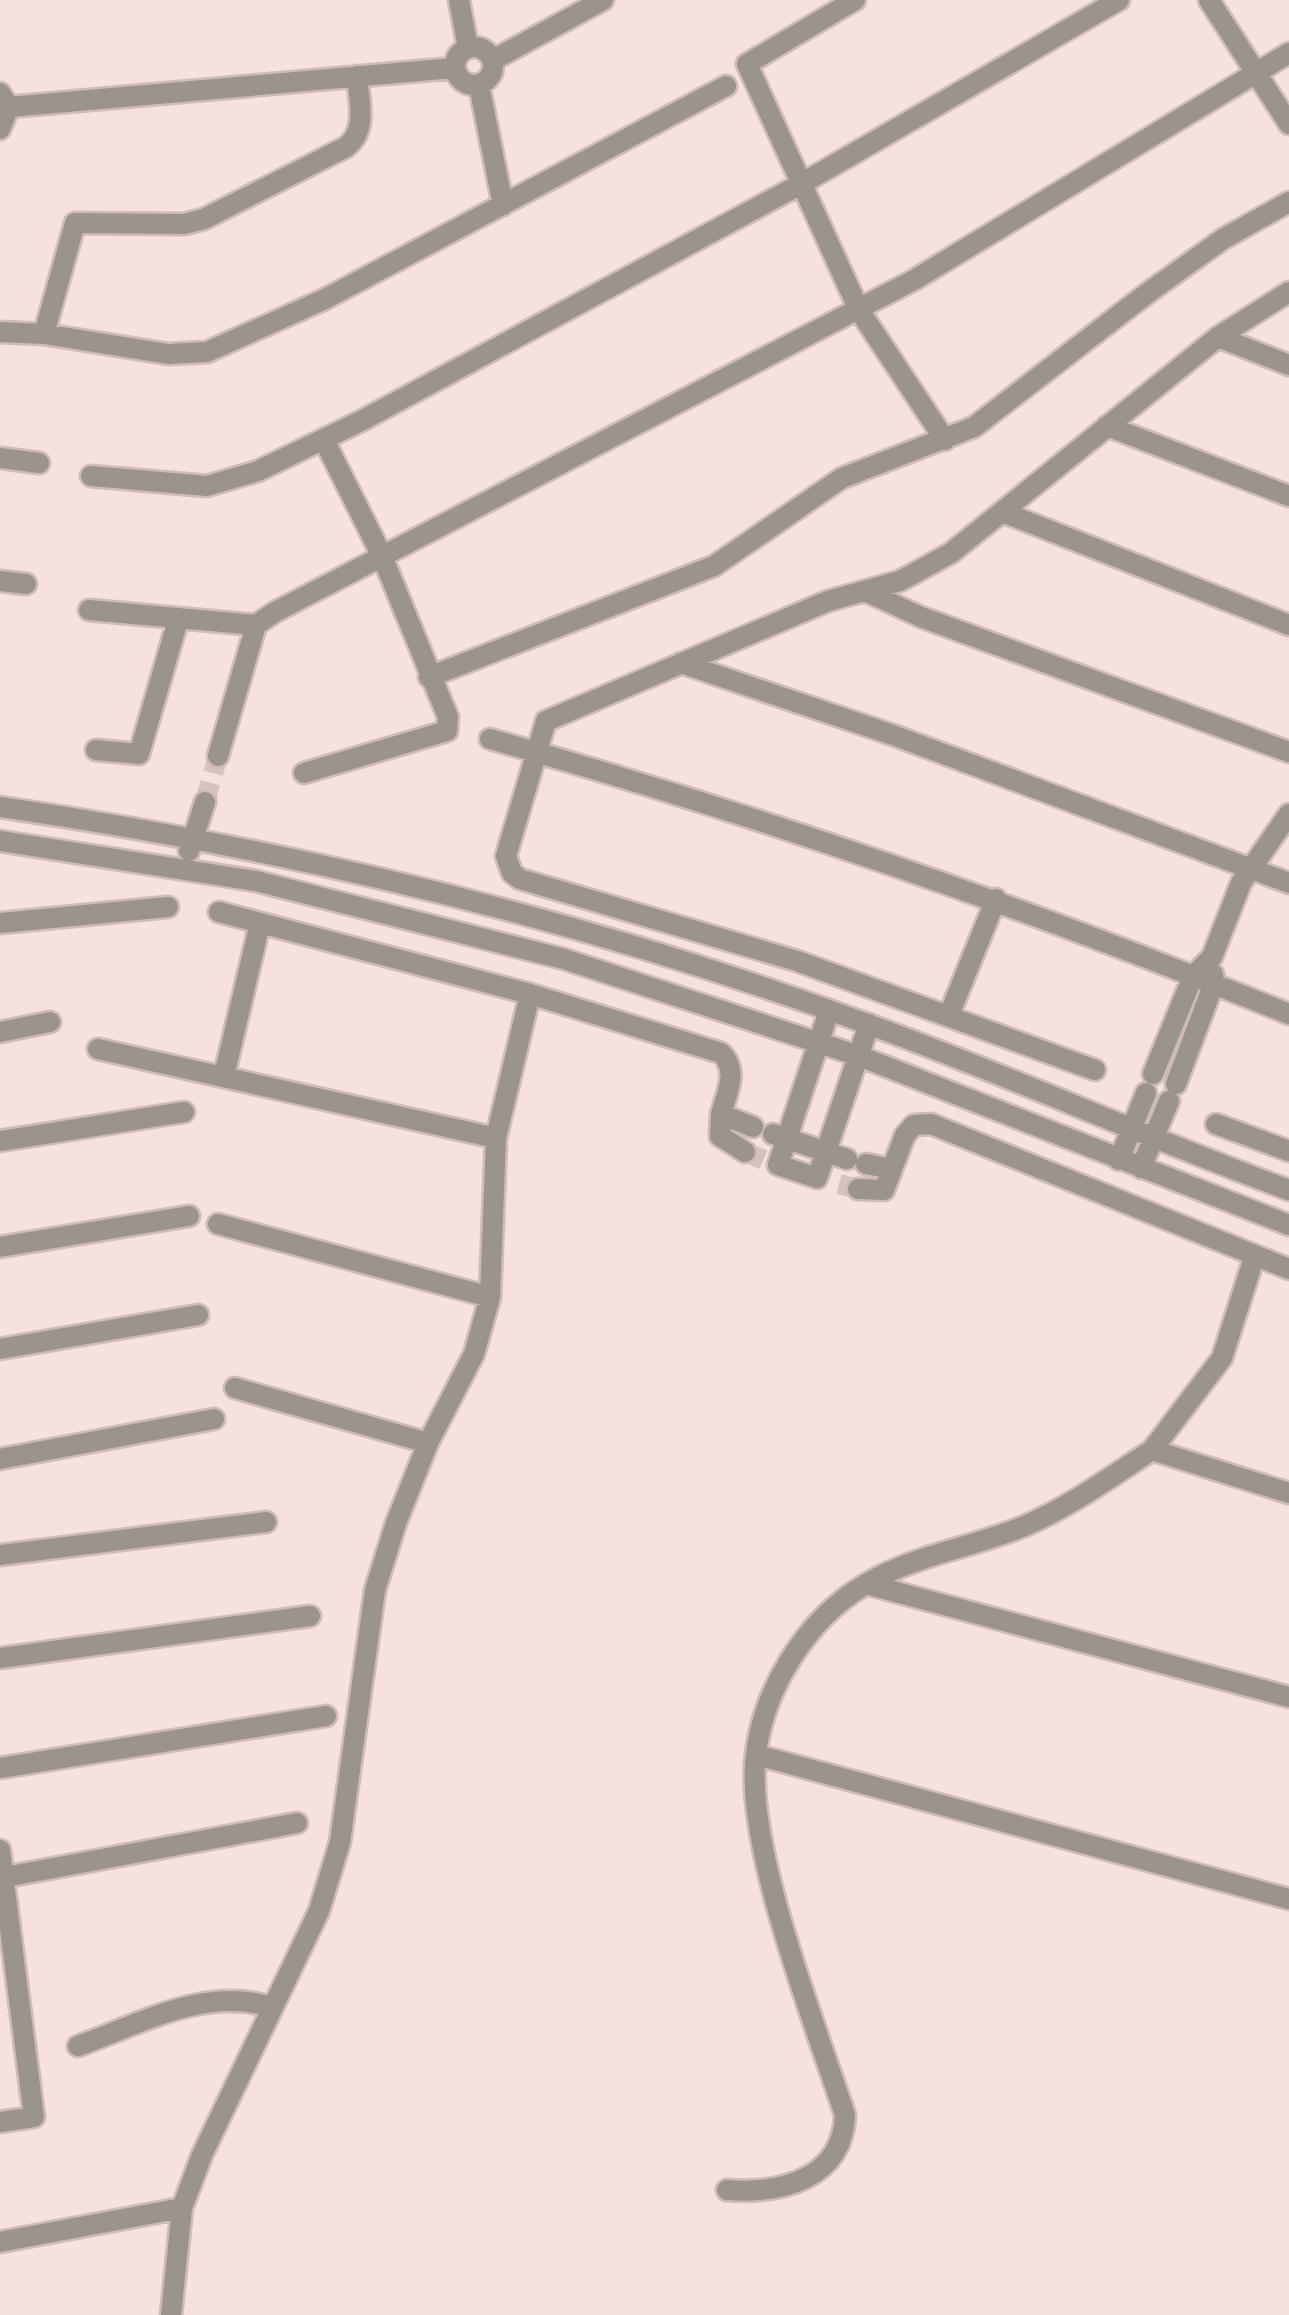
<svg xmlns="http://www.w3.org/2000/svg" width="1289" height="2315" font-family="Ubuntu,sans-serif">
<rect width="100%" height="100%" fill="#f7e1dc"/>
<g fill="none" stroke-linecap="round" stroke-linejoin="round">
<path stroke="#d6c2be" stroke-width="20" stroke-dasharray="20 10" stroke-linecap="butt" d="M205,802L218,756
M745,1152L764,1160
M839,1184L858,1189"/>
<defs>
<path id="minor" d="M459,0L468,48
M855,0L747,64L859,310L945,440
M1209,0L1289,124
M455 66a19 19 0 1 1 38 0a19 19 0 1 1-38 0Z
M493,60L603,0
M479,85L503,205
M0,93L9,107L0,129
M9,107L454,68
M0,332L44,334L168,354L207,352L325,299L726,86
M44,334L75,223L184,224L204,219L346,147C368,130 359,101 357,76
M1218,337L1289,365
M1107,426L1289,496
M0,458L39,463
M91,476L207,486L258,471L361,421L801,184L1119,0
M1005,513L1289,625
M0,581L26,584
M865,591L921,617L1289,752
M89,610L256,625
M681,663L893,735L1289,883
M429,677L714,566L842,478L974,427L1145,295L1223,239L1289,202
M490,739C762,816 1027,908 1289,1014
M96,750L139,754L178,620
M218,756L256,625L275,612L914,280L1289,53
M304,773L447,731L448,717L382,556L324,440
M0,807C296,850 593,922 873,1026C1013,1077 1149,1139 1289,1190
M0,841L256,881L564,959L859,1056L1289,1225
M189,851L205,802
M219,912L530,994
M0,923L168,907
M829,1011L778,1165L817,1178L869,1024
M949,1015L996,899
M0,1032L50,1022
M98,1049L496,1138
M1095,1070L797,961L520,879L512,873L506,856L546,721L828,601L900,581L951,553L1218,337L1289,292
M1153,1074L1193,976L1212,957L1241,883L1289,814
M224,1076L260,923
M1176,1084L1214,983L1213,974
M1216,1124L1289,1151
M773,1134L847,1159
M0,1141L184,1112
M745,1152L720,1136L721,1114L753,1127
M1119,1160L1146,1093
M1141,1168L1169,1101
M892,1169L905,1135L914,1125L931,1124L1289,1269
M858,1189L884,1190L892,1169L866,1164
M218,1224L490,1297
M0,1247L189,1216
M1254,1258L1222,1358L1152,1450L1289,1493
M0,1349L198,1315
M235,1388L428,1443
M0,1459L214,1419
M0,1555L266,1522
M866,1584L1289,1697
M0,1658L310,1616
M757,1755L1289,1899
M0,1768L326,1716
M0,1850L34,2117L0,2122
M0,1878L297,1823
M78,2046C140,2024 206,1986 271,2007
M727,2190C781,2194 843,2179 845,2115C815,2024 749,1856 755,1764C760,1693 805,1620 866,1584C915,1555 970,1548 1022,1527C1068,1508 1111,1477 1152,1450
M0,2242L182,2208
M171,2315L182,2208L202,2155L319,1911L340,1842L375,1590L396,1523L428,1443L474,1354L490,1297L496,1138L530,994L721,1053C739,1070 727,1093 721,1114"/>
</defs>
<use href="#minor" stroke="#cfbcb7" stroke-width="25"/>
<use href="#minor" stroke="#9b938e" stroke-width="20"/>
</g>
</svg>
